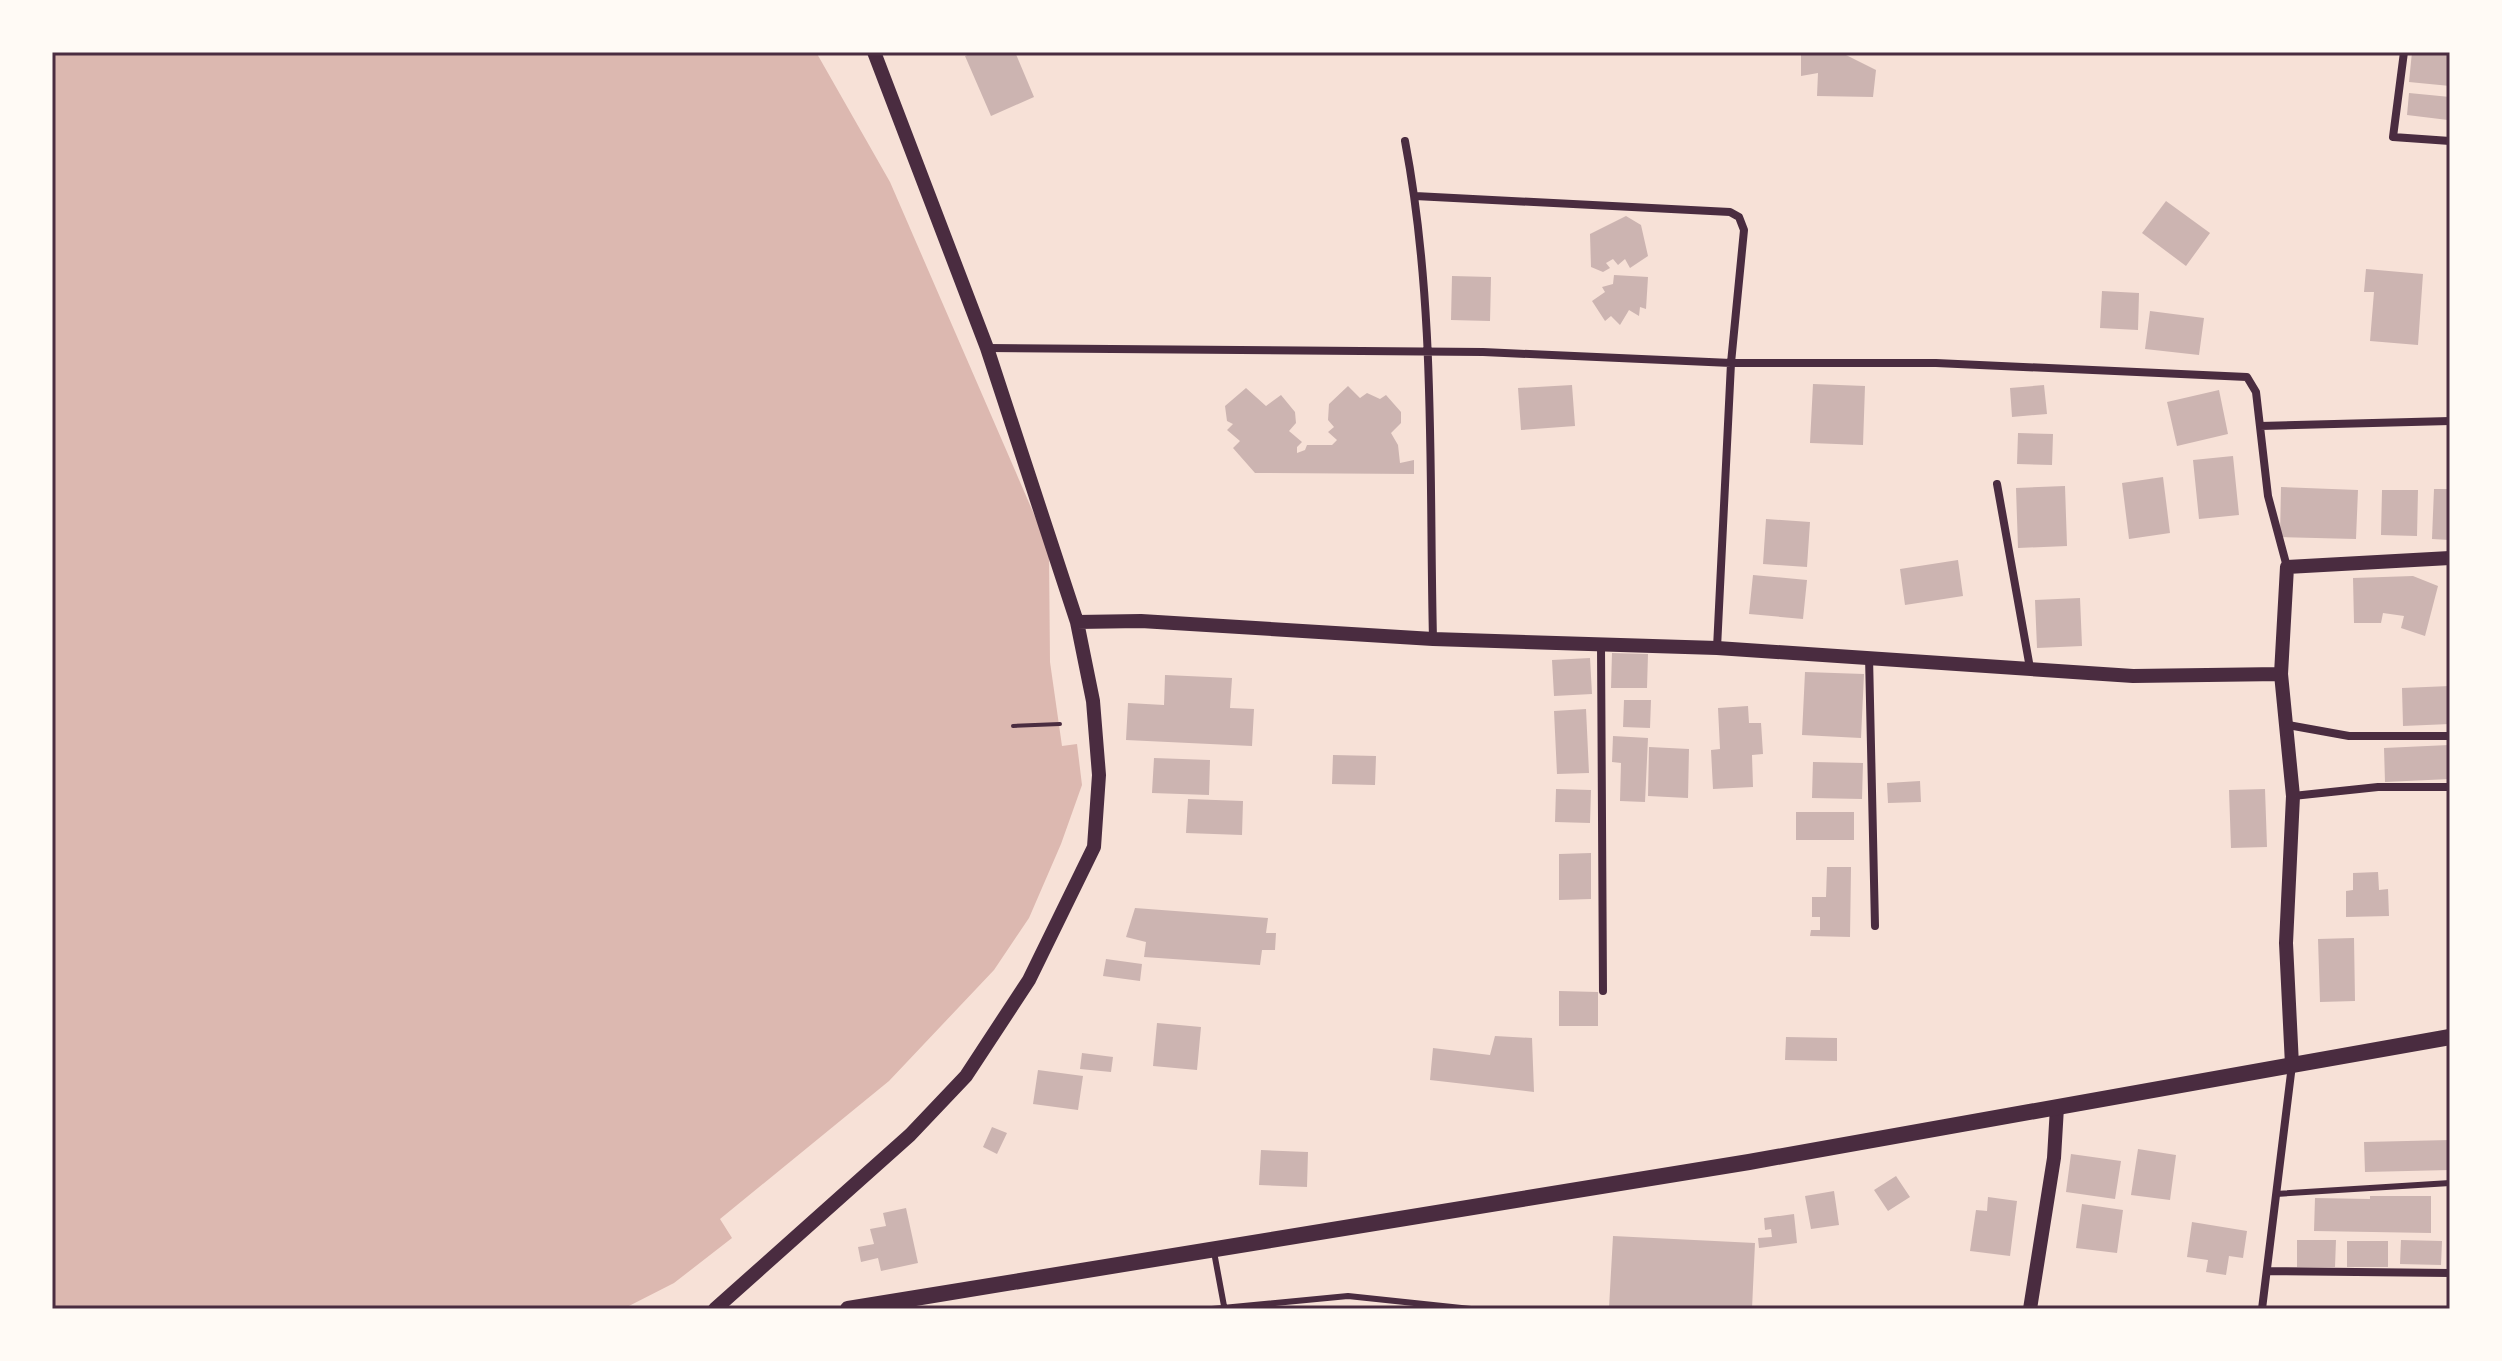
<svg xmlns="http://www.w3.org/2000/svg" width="2502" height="1361" font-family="Ubuntu,sans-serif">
<rect width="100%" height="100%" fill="#f7e1d7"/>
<path fill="#dcb8b0" d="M52,52H816L890,182L1043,535L1049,555L1050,662L1062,746L1077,744L1082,785L1061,844L1029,918L994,970L889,1081L720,1219L732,1238L674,1283L623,1309H52Z"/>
<path fill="#ccb4b1" d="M974,52H1015L1034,97L991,116L965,56Z
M2412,52H2450V86L2409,82Z
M1844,54L1876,70L1873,97L1817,96L1818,73L1801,76V55Z
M2409,93L2450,97L2448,120L2407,115Z
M2166,201L2210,233L2186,266L2142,233Z
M1626,216L1641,225L1648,256L1630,268L1625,259L1618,265L1613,259L1606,263L1610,268L1603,272L1591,267L1590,234Z
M2366,269L2423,274L2418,345L2370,341L2374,292H2364Z
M1614,275L1648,277L1646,309L1640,307L1639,316L1629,310L1620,325L1611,316L1605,321L1592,301L1605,292L1602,287L1613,284Z
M1452,276L1491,277L1490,321L1451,320Z
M2102,291L2139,293L2138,330L2100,328Z
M2150,311L2204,318L2199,355L2145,349Z
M1813,384L1865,386L1863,445L1810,443Z
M1572,385L1575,426L1521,430L1518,388Z
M2044,385L2047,414L2012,417L2010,388Z
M1348,386L1360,398L1367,393L1380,399L1386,395L1401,412V423L1391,433L1398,445L1400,463L1414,460V474L1255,473L1233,448L1240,441L1227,430L1233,424L1227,421L1225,406L1246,388L1266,406L1281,395L1295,412L1296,423L1289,431L1302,442L1297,447V453L1305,450L1307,445H1332L1337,440L1328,432L1334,427L1328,420L1329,404Z
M2219,390L2228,434L2177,446L2167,402Z
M2018,433L2053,434L2052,465L2017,464Z
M2233,456L2239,515L2199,519L2193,460Z
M2163,477L2170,533L2129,539L2122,483Z
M2065,486L2067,546L2018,548L2016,488Z
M2281,487L2358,490L2356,539L2280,537Z
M2434,489H2450V540L2432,539Z
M2382,490H2418L2417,536L2381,535Z
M1766,519L1810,522L1807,567L1763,564Z
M1958,560L1963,596L1905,605L1900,569Z
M1753,575L1807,580L1803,619L1749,614Z
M2413,576L2438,586L2425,636L2401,628L2404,616L2383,613L2381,623H2354L2353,578Z
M2080,598L2082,646L2037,648L2035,600Z
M1612,653L1648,654L1647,688H1611Z
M1590,658L1592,694L1554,696L1552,660Z
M1805,672L1864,674L1861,738L1802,735Z
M1165,675L1232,678L1230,708L1254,709L1252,746L1126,740L1128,703L1164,705Z
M2450,686V724L2403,726L2402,688Z
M1624,700H1651L1650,728L1623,727Z
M1748,706L1749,723H1761L1763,754L1752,755L1753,787L1713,789L1711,750L1720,749L1718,708Z
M1586,709L1589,773L1557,774L1554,711Z
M1613,736L1648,738L1645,802L1620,801L1621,763L1612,762Z
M2449,745L2450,779L2385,782L2384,748Z
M1649,747L1689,749L1688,798L1648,796Z
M1333,755L1376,756L1375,785L1332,784Z
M1154,758L1210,760L1209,795L1152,793Z
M1813,762L1863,763L1862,799L1812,798Z
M1920,781L1921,802L1888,803L1887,783Z
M1556,789L1591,790L1590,823L1555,822Z
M2265,789L2267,847L2231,848L2229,790Z
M1188,799L1243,801L1242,835L1186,833Z
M1796,812H1854V840H1796Z
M1591,853V899L1559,900V854Z
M1827,867H1851L1850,937L1810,936L1811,930H1820V917H1812V897H1826Z
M2378,872L2379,890L2388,889L2389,916L2346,917V891L2353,890V873Z
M1135,908L1268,918L1266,933H1276L1275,950H1262L1260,965L1144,957L1146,942L1126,937Z
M2354,938L2355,1001L2320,1002L2318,939Z
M1106,959L1142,964L1140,981L1103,976Z
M1559,991L1598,992V1026H1559Z
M1157,1023L1201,1027L1197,1070L1153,1066Z
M1495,1036L1532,1038L1534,1092L1430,1080L1433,1048L1490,1055Z
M1786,1037L1837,1038V1061L1785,1060Z
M1082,1053L1113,1057L1111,1072L1080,1069Z
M1038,1070L1083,1076L1078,1110L1033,1104Z
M992,1127L1007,1133L997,1154L983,1147Z
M2450,1140V1170L2365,1172L2364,1142Z
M2138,1149L2176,1155L2170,1200L2131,1195Z
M1261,1150L1308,1152L1307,1187L1259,1185Z
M2071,1154L2121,1161L2115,1199L2066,1192Z
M1896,1176L1910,1197L1888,1211L1874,1190Z
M1834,1191L1839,1225L1811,1229L1805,1196Z
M2370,1196H2431V1233L2314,1231L2315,1198L2370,1199Z
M1988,1197L2017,1201L2010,1256L1970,1251L1976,1210L1987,1211Z
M2082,1204L2123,1210L2117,1253L2076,1248Z
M906,1208L918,1263L881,1271L878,1258L861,1262L858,1247L874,1244L870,1229L886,1226L883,1213Z
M1794,1214L1797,1243L1759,1248L1758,1238L1772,1237L1771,1229L1765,1230L1764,1218Z
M2192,1222L2247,1231L2243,1258L2229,1256L2226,1275L2206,1272L2208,1260L2187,1257Z
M1613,1236L1755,1243L1752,1309L1609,1308Z
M2297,1240H2336L2335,1267H2297Z
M2401,1240L2442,1241L2441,1265L2400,1264Z
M2347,1241H2388V1267H2347Z"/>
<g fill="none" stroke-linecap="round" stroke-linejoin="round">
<path stroke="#4a2c40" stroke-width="4" d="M1013,726L1060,724"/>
<path stroke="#4a2c40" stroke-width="6" d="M2276,1194L2450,1183
M1214,1252L1224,1306
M1212,1309L1348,1296L1471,1309"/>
<path stroke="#4a2c40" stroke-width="8" d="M2404,52L2393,137L2450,141
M1405,141C1436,304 1429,474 1433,639
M1415,196L1730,212L1739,217L1744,230L1731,363L1717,648
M987,348L1483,352L1731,363H1936L2247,377L2256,392L2268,496L2287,567
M2260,426L2450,421
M1997,484L2030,668
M1601,645L1603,991
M1869,656L1875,926
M2288,725L2349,736H2450
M2293,796L2378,787H2450
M2267,1271L2450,1273
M2262,1309L2292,1065"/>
<path stroke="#4a2c40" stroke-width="14" d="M1077,622L1141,621L1433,639L1717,648L2133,676L2281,674
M2292,1065L2286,943L2293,796L2281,674L2287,567L2450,558
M715,1309L910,1135L966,1076L1029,980L1094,847L1099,775L1093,701L1077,622L987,348L874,52
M2030,1309L2054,1158L2057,1107"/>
<path stroke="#4a2c40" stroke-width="16" d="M848,1309L1749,1162L2450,1037"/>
</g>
<rect width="2502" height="1361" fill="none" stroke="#fffaf5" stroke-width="108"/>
<rect x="54" y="54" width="2394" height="1253" fill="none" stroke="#4a2c40" stroke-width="3"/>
</svg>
